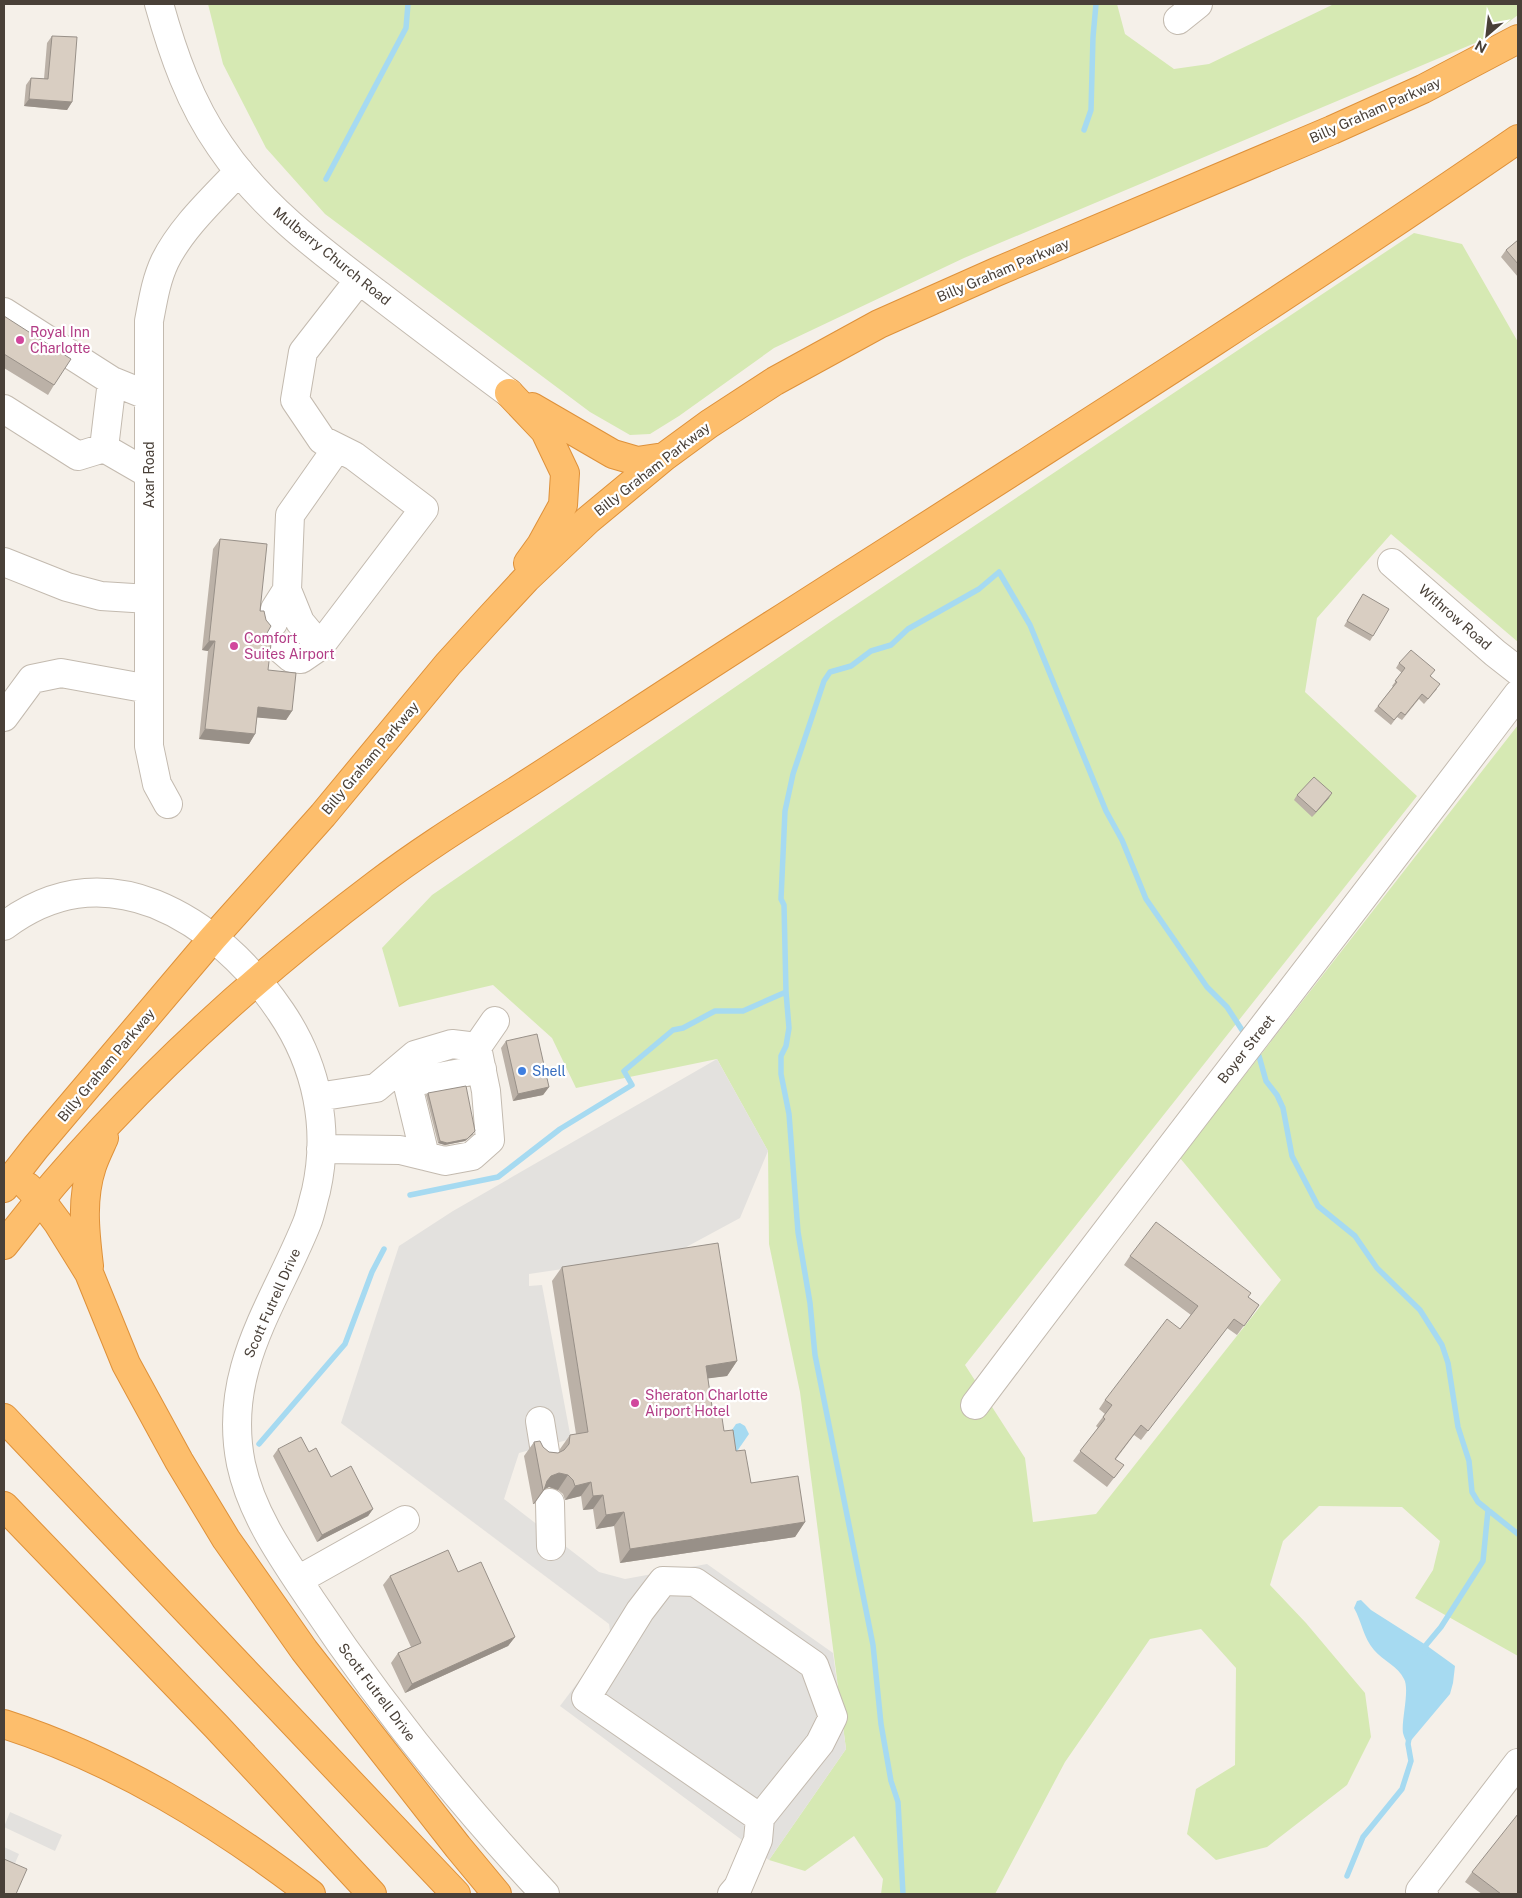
<svg xmlns="http://www.w3.org/2000/svg" width="1522" height="1898" font-family="'Public Sans',sans-serif">
<rect width="100%" height="100%" fill="#f5f0e9"/>
<path fill="#d6e9b3" d="M208,4H1117L1125,34L1174,69L1209,64L1334,4H1518V15L1487,38L964,258L774,348L679,416L650,434L630,435L590,412L325,214L266,148L223,64Z
M1414,233L1462,244L1518,342V642L1391,534L1317,618L1305,692L1417,796L965,1365L1025,1458L1033,1522L1096,1514L1281,1280L1180,1158L1518,725V1656L1415,1598L1433,1570L1440,1541L1402,1507L1319,1506L1283,1541L1270,1585L1306,1623L1365,1693L1371,1737L1347,1785L1267,1847L1216,1860L1187,1834L1196,1789L1235,1765L1236,1668L1201,1629L1150,1639L1065,1762L995,1894H881L883,1879L854,1836L805,1871L769,1860L846,1749L800,1392L769,1244L768,1151L717,1059L576,1088L552,1038L493,985L399,1007L382,948L432,895L833,620Z"/>
<path fill="#e3e1de" d="M717,1059L768,1151L740,1218L677,1252L529,1274V1286L542,1285L571,1439L519,1453L504,1499L599,1572L625,1579L707,1564L833,1653L846,1749L769,1860L560,1706L611,1638L609,1624L341,1423L399,1246L453,1211Z
M10,1812L62,1835L55,1851L4,1827Z
M4,1847L19,1854L13,1868L4,1864Z"/>
<path fill="#a6daf1" d="M740,1423L745,1426L749,1434L733,1457L725,1440L736,1424Z
M1361,1600L1371,1610L1426,1645L1455,1666L1453,1683L1450,1694L1408,1744C1406,1741 1404,1737 1403,1733C1401,1720 1410,1690 1404,1679C1398,1666 1383,1661 1374,1650C1363,1637 1362,1622 1354,1608L1357,1601Z"/>
<g fill="none" stroke-linecap="round" stroke-linejoin="round">
<path stroke="#a6daf1" stroke-width="5.5" d="M1084,130L1091,110L1093,37L1096,4
M326,179L406,28L408,4
M1259,1056L1266,1081L1277,1095L1283,1108L1292,1156L1318,1206L1355,1236L1377,1268L1420,1310L1442,1345L1448,1363L1458,1427L1469,1461L1472,1492L1478,1502L1518,1534
M410,1195L498,1177L560,1129L632,1085L624,1071L673,1030L683,1028L715,1011H743L786,992
M259,1444L345,1344L372,1272L384,1249
M1425,1653L1426,1645L1441,1627L1483,1561L1488,1510
M1347,1876L1363,1837L1402,1789L1411,1761L1408,1744L1409,1738
M903,1894L898,1802L891,1781L881,1724L873,1645L815,1355L810,1303L798,1232L789,1114L781,1074V1056L786,1046L789,1028L786,992L784,905L781,899L785,811L793,774L824,681L830,672L851,666L871,651L891,645L908,629L979,589L999,572L1030,625L1106,811L1122,840L1146,899L1207,987L1227,1007L1242,1030"/>
<defs>
<path id="minor" d="M159,4C173,54 190,103 220,146C261,207 321,251 379,295C422,328 466,361 509,393
M1178,20L1198,4
M4,312L112,381L149,396
M4,409L78,456L104,448L149,474
M104,448L112,381
M337,448L290,515L287,590L300,622L320,646L424,509L354,456L322,440L295,400L303,352L359,280
M4,562L67,587L101,596L149,599
M1392,563L1495,653L1518,671
M273,623L275,609L287,590
M276,645L291,658L301,659L320,646
M4,717L32,679L61,673L149,689
M168,804L157,784L149,746V321C153,300 156,280 165,261C182,227 213,199 239,171
M4,926C51,891 100,883 155,904C207,925 250,966 281,1012C317,1065 330,1128 316,1191C313,1201 311,1213 307,1223C274,1305 222,1370 241,1464C252,1515 283,1558 311,1600C381,1705 460,1803 545,1894
M477,1047L495,1021
M403,1065L425,1156
M407,1083L482,1069
M317,1097L376,1088L415,1055L452,1044L477,1047L486,1091L490,1140L472,1156L445,1161L400,1150L321,1149
M975,1405C1154,1166 1338,932 1518,694
M540,1421L545,1452
M550,1503L551,1546
M298,1580L405,1520
M663,1581L695,1582L814,1665L833,1717L820,1743L760,1818L586,1698L640,1611Z
M732,1894L738,1887L758,1840L760,1818
M1424,1894L1420,1891L1518,1763"/>
<path id="highway" d="M509,393L545,431L565,473L563,505L541,545L528,563
M532,407L613,454L637,461L664,457
M28,1187L40,1199L58,1223L89,1273L126,1364L179,1461L226,1539L304,1650L458,1847L497,1894
M4,1188L36,1147L213,938L323,815L448,664L489,619L526,579L588,520L664,457L709,424L775,381L879,324L996,272L1332,130L1423,89L1518,39
M4,1245C110,1108 239,988 377,884C432,842 492,807 550,769C624,721 698,672 772,625C1022,465 1274,307 1518,139
M89,1266C85,1232 81,1199 92,1166C95,1157 100,1147 104,1138
M4,1418L456,1894
M4,1506L216,1726L372,1894
M4,1724C116,1760 217,1822 311,1894"/>
</defs>
<use href="#minor" stroke="#c3baaf" stroke-width="30"/>
<use href="#highway" stroke="#de913a" stroke-width="30"/>
<use href="#minor" stroke="#fff" stroke-width="28"/>
<use href="#highway" stroke="#fdbe6c" stroke-width="28"/>
</g>
<path fill="#bbb1a7" d="M52,36L72,102L67,110L24,106L26,85L31,78L44,79L47,43Z
M1518,240V277L1501,257L1506,250Z
M4,316L54,385L48,395L4,368Z
M220,539L260,611L267,633L268,670L292,711L286,720L257,717L255,734L249,744L199,739L208,651L202,650L213,549Z
M1363,594L1373,636L1370,641L1344,626Z
M1399,663L1431,676L1437,689L1424,704L1419,699L1402,720L1397,717L1391,725L1374,711L1393,687L1392,686L1402,673L1396,668Z
M1297,795L1329,798L1312,817L1294,800Z
M506,1041L549,1087L543,1095L513,1101L501,1048Z
M428,1093L474,1134L465,1141L445,1145L438,1143L426,1095Z
M1130,1256L1248,1297L1259,1305L1237,1335L1227,1328L1141,1440L1134,1435L1116,1459L1117,1474L1107,1487L1073,1461L1098,1428L1096,1426L1105,1414L1099,1409L1105,1400L1180,1329L1191,1315L1124,1265Z
M562,1267L737,1361L727,1376L708,1378L713,1413L736,1451L751,1483L805,1522L795,1537L620,1563L614,1526L596,1529L593,1509L583,1510L581,1496L565,1500L563,1494L558,1490L549,1487L545,1489L534,1504H533L524,1456L534,1442L549,1452L558,1453L560,1452V1449L570,1435L576,1434L552,1281Z
M278,1449L331,1477L373,1509L368,1516L317,1542L273,1456Z
M458,1572L515,1637L508,1646L405,1693L391,1663L398,1653L411,1647L383,1585L390,1576Z
M1472,1872L1518,1894H1482L1465,1882Z"/>
<path fill="#989088" d="M29,99L72,102L67,110L24,106Z
M209,641H215L208,651L202,650Z
M258,707L292,711L286,720L251,717Z
M205,729L255,734L249,744L199,739Z
M1332,793L1329,798L1312,817L1316,812Z
M549,1087L543,1095L513,1101L518,1094Z
M475,1131L465,1141L445,1145L438,1143L440,1141Z
M737,1361L727,1376L696,1380L706,1366Z
M559,1473L568,1475L558,1490L549,1487L543,1490L547,1481L551,1476Z
M591,1482L581,1496L565,1500L575,1486Z
M543,1490H544L534,1504H533Z
M603,1495L593,1509L583,1510L593,1496Z
M373,1509L368,1516L317,1542L322,1535Z
M624,1512L614,1526L596,1529L606,1515Z
M805,1522L795,1537L620,1563L630,1549Z
M515,1637L508,1646L405,1693L412,1684Z"/>
<path fill="#d9cec2" stroke="#989088" d="M52,36L77,37L72,102L29,99L31,78L48,79Z
M1518,240V264L1506,250Z
M4,316L71,359L54,385L4,354Z
M220,539L267,544L260,611H264L266,620L271,626L267,633L268,640L271,644L268,670L296,673L292,711L258,707L255,734L205,729L215,641H209Z
M1363,594L1389,609L1373,636L1347,621Z
M1411,650L1435,670L1430,676L1440,684L1428,699L1422,694L1405,715L1401,712L1394,720L1378,706L1397,682L1395,681L1405,668L1399,663Z
M1314,777L1332,793L1316,812L1297,795Z
M537,1034L549,1087L518,1094L506,1041Z
M466,1086L475,1131L467,1139L447,1143L440,1141L428,1093Z
M1156,1222L1251,1293L1248,1297L1259,1305L1244,1326L1234,1319L1148,1431L1141,1425L1115,1459L1124,1465L1114,1478L1080,1451L1105,1419L1103,1417L1112,1405L1105,1400L1167,1319L1180,1329L1198,1306L1130,1256Z
M718,1243L737,1361L706,1366L713,1413L721,1411L724,1431L733,1430L736,1451L745,1450L751,1483L798,1476L805,1522L630,1549L624,1512L606,1515L603,1495L593,1496L591,1482L575,1486L573,1480L568,1475L559,1473L551,1476L547,1481L544,1490H543L534,1442L540,1441L543,1447L549,1452L558,1453L564,1450L569,1444L570,1435L588,1432L562,1267Z
M301,1437L309,1452L316,1448L331,1477L351,1466L373,1509L322,1535L278,1449Z
M448,1550L458,1572L481,1562L515,1637L412,1684L398,1653L421,1643L390,1576Z
M1518,1814V1894H1501L1472,1872Z
M4,1859L27,1869L16,1894H4Z"/>
<g fill="#d1479c" stroke="#fff" stroke-width="2">
<circle cx="20" cy="340" r="5"/>
<circle cx="234" cy="646" r="5"/>
<circle cx="635" cy="1403" r="5"/>
</g>
<circle fill="#3f7fe0" stroke="#fff" stroke-width="2" cx="522" cy="1071" r="5"/>
<g text-anchor="middle" dominant-baseline="central" stroke-width="4.5" stroke-linejoin="round" paint-order="stroke">
<g font-size="14" fill="#494038" stroke="#fff">
<text transform="translate(1375 110) rotate(-24)">Billy Graham Parkway</text>
<text transform="translate(332 256) rotate(39)">Mulberry Church Road</text>
<text transform="translate(1003 270) rotate(-23)">Billy Graham Parkway</text>
<text transform="translate(652 469) rotate(-38)">Billy Graham Parkway</text>
<text transform="translate(149 475) rotate(-90)">Axar Road</text>
<text transform="translate(1455 617) rotate(41)">Withrow Road</text>
<text transform="translate(370 758) rotate(-50)">Billy Graham Parkway</text>
<text transform="translate(1246 1049) rotate(-52)">Boyer Street</text>
<text transform="translate(106 1065) rotate(-50)">Billy Graham Parkway</text>
<text transform="translate(272 1303) rotate(-66)">Scott Futrell Drive</text>
<text transform="translate(377 1692) rotate(53)">Scott Futrell Drive</text>
</g>
<g font-size="14" fill="#b23c85" stroke="#fff" text-anchor="start">
<text x="30" y="332">Royal Inn<tspan x="30" dy="16">Charlotte</tspan></text>
<text x="244" y="638">Comfort<tspan x="244" dy="16">Suites Airport</tspan></text>
<text x="645" y="1395">Sheraton Charlotte<tspan x="645" dy="16">Airport Hotel</tspan></text>
</g>
<g font-size="14" fill="#366cbe" stroke="#fff" text-anchor="start">
<text x="532" y="1071">Shell</text>
</g>
</g>
<rect width="1522" height="1898" fill="none" stroke="#494038" stroke-width="10"/>
<g transform="translate(1487 35) rotate(208)" stroke="#ffffff" stroke-width="4" paint-order="stroke">
<path d="M0-4L9 19L0 12L-9 19Z" fill="#494038"/>
<text y="-8" font-size="14" font-weight="bold" text-anchor="middle" fill="#494038">N</text>
</g>
</svg>
